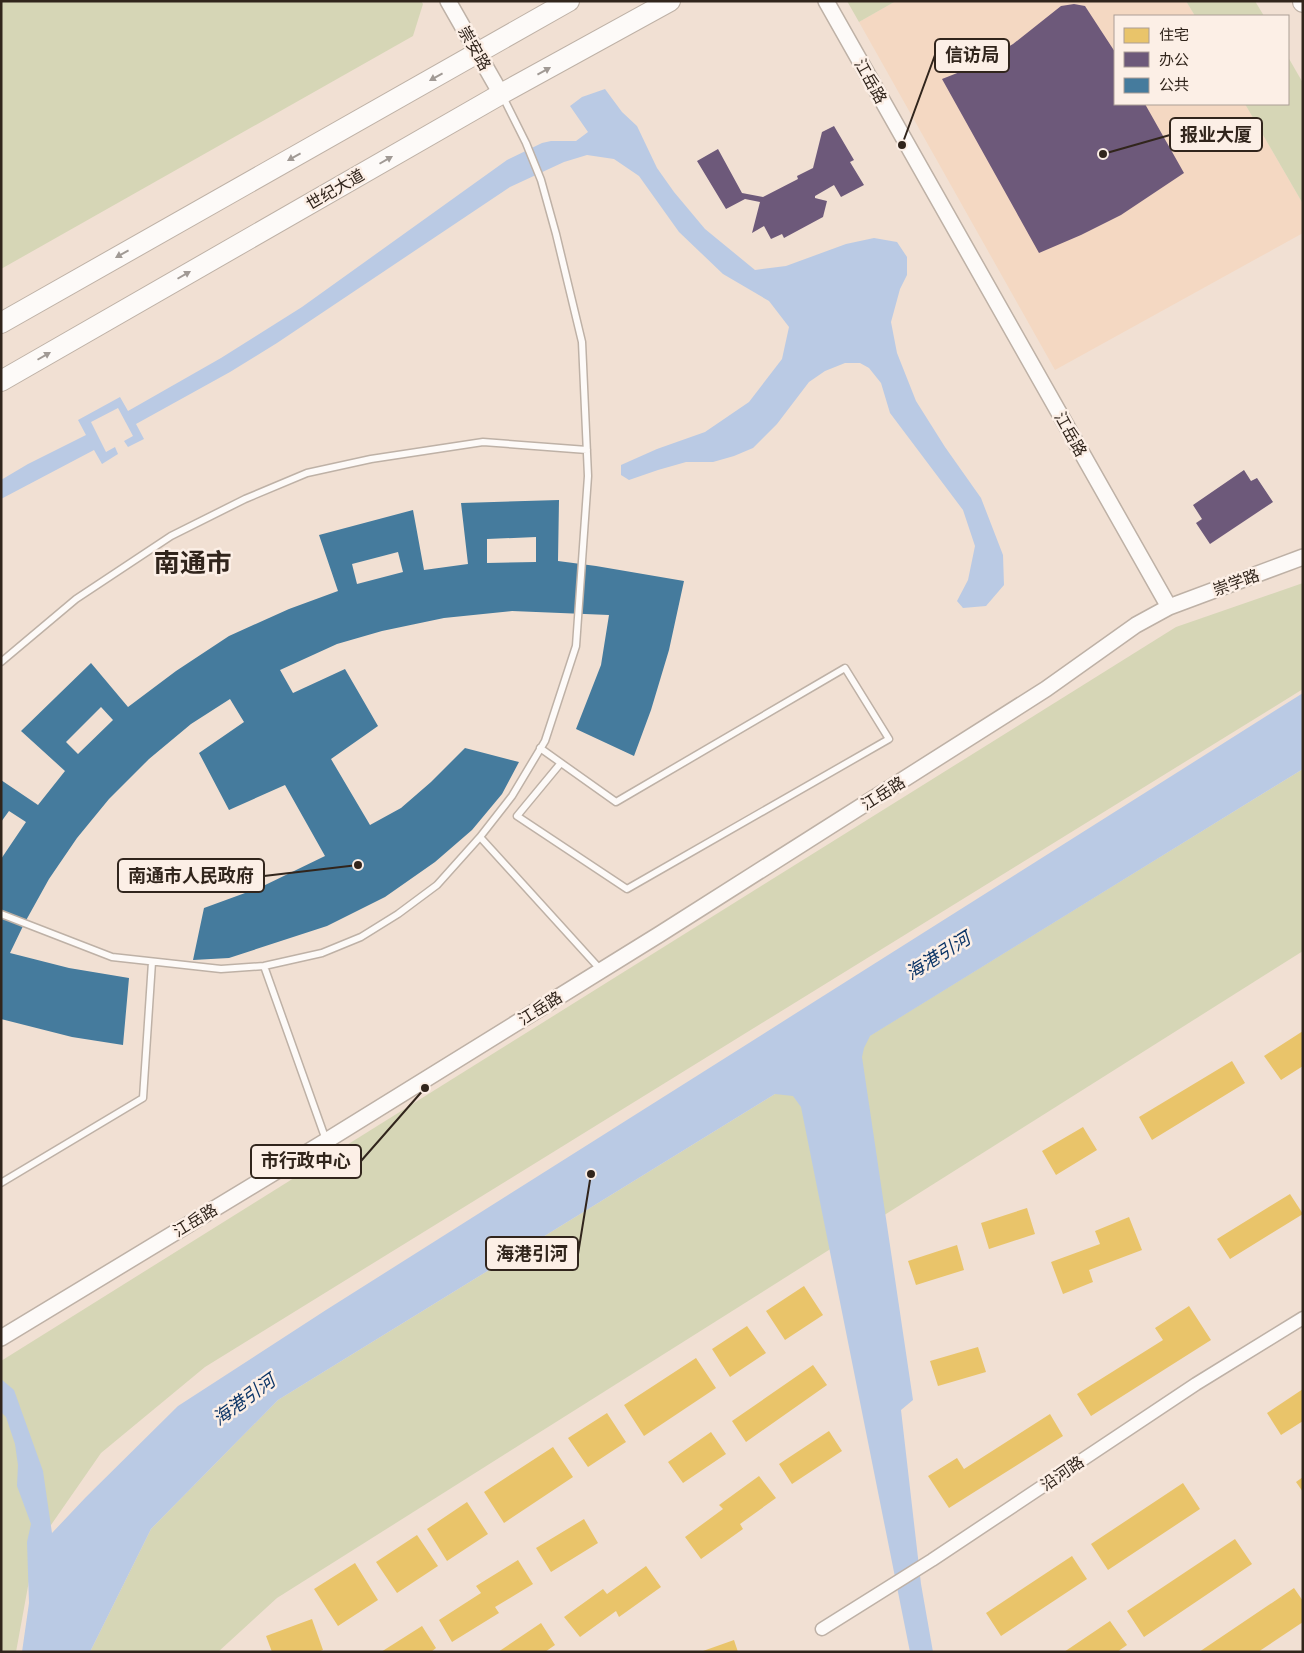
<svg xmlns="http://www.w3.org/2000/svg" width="1304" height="1653" font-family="'Libre Baskerville','Noto Sans SC',serif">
<rect width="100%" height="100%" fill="#f1e0d3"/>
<path fill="#f4d8c2" d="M896,1H1186L1195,16H1115V104H1245L1303,204V233L1055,370L859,22Z"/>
<path fill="#d6d6b6" d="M1,1H421L423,4L413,36L1,269Z
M847,1H896L859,22Z
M1186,1H1255L1264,16H1195Z
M1288,57L1303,83V204L1245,104H1288Z
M1303,583V689L205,1367L101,1453L35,1548L16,1652H1V1361L1176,627Z
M1303,769V951L277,1598L218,1652H90L151,1529L278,1400Z"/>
<path fill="#bacae4" d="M605,89L622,112L637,126L657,168L674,192L705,229L755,270L786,266L846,244L874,238L897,242L907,257V275L900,289L891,322L897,353L916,401L945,447L981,498L1003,555L1004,585L986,606L963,608L957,601L968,580L975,546L963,510L890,413L881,383L869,368L860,363H845L825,371L809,382L777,424L753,448L734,456L713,462H686L658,470L629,480L621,475V465L657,449L705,432L749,402L782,359L789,327L769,301L723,274L679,232L639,176L614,159L587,155L564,162L510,187L277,343L230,372L136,424L144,439L128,447L124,441L133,436L118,408L91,422L106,452L115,447L118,454L102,464L94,450L1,499V480L28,464L86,435L78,420L120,397L128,411L221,358L302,307L507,160L542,143L551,141H576L588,132L570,106L582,97Z
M1303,693V769L870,1036L864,1048L862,1057L913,1400L901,1410L921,1584L933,1652H910L801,1107L793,1096L775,1094L278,1400L151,1529L90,1652H22L29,1603L27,1542L31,1524L17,1486L18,1465L15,1444L6,1417L1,1412V1379L14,1390L43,1471L52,1533L86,1497L178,1406L326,1310Z"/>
<path fill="#e9c46a" d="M1303,1031V1066L1281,1080L1264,1056Z
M1232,1061L1245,1083L1152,1140L1139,1117Z
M1083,1127L1097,1150L1056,1175L1042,1151Z
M1290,1194L1303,1214L1230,1259L1217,1239Z
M1027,1208L1035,1234L989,1249L981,1223Z
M1129,1217L1142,1250L1089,1270L1093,1282L1063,1294L1051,1262L1100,1244L1095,1231Z
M957,1245L964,1270L916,1285L908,1261Z
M804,1286L823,1315L785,1340L766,1311Z
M1189,1306L1211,1340L1091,1416L1077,1394L1163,1340L1155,1328Z
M747,1326L766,1353L730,1377L712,1349Z
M978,1347L986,1372L938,1386L930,1361Z
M696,1358L716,1388L644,1436L624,1405Z
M813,1365L827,1385L746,1442L732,1421Z
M1303,1389V1421L1281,1435L1267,1413Z
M607,1413L626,1442L588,1467L568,1438Z
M1050,1414L1063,1436L949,1508L928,1476L957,1458L964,1469Z
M829,1431L842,1451L792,1484L779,1464Z
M711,1432L726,1454L683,1483L668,1462Z
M553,1447L573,1477L504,1523L484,1492Z
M759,1476L776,1498L740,1524L743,1529L701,1559L685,1537L723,1509L719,1505Z
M1303,1477V1492L1296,1482Z
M1183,1483L1200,1509L1108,1570L1091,1544Z
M467,1502L488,1534L447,1561L427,1529Z
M584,1519L598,1543L551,1572L536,1548Z
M417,1535L438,1566L397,1593L376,1562Z
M1235,1539L1252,1564L1144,1637L1127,1611Z
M1072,1556L1087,1579L1001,1636L986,1613Z
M518,1560L533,1584L495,1607L499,1613L452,1642L439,1620L481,1593L476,1586Z
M355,1563L378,1600L338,1626L314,1589Z
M646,1566L661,1587L619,1617L616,1611L580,1637L564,1617L603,1589L607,1594Z
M1294,1588L1303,1601V1622L1258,1652H1199Z
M312,1619L323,1650L318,1652H272L266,1636Z
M1110,1621L1127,1645L1117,1652H1064Z
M541,1623L555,1645L545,1652H498Z
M422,1626L436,1648L431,1652H381Z
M734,1640L738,1652H703V1651Z"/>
<path fill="#6d597a" d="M1074,4L1085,6L1115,52V104H1145L1184,173L1121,215L1081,235L1039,253L942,79L975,66L1013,44L1061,6Z
M834,126L854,160L850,162L864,185L841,197L834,185L815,196V198L827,201L823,217L784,238L782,234L771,239L764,226L752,233L760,202L745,199L726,209L697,161L718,149L742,193L763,197L798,179L797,176L813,168L822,132Z
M1244,470L1251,481L1257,478L1273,502L1210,544L1196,523L1202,519L1193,505Z"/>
<path fill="#457b9d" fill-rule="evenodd" d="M559,500L558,561L596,566L684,581L669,650L651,710L634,756L576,729L601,665L609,615L512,611L444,618L382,631L337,644L280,670L293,693L345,669L378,726L331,759L370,825L401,808L431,782L465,748L519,762L502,794L472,830L435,862L385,897L327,926L229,958L193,960L204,908L259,888L325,856L285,785L229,810L199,753L244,722L230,699L191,724L149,759L109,799L77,838L49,879L24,924L10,953L69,968L129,978L123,1045L72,1037L1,1019V859L26,822L9,811L1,822V780L38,805L65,771L21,731L91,663L128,707L176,671L229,636L289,609L338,591L319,535L413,510L424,570L468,564L461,503ZM536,537V562L487,563V539ZM398,552L403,572L357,584L352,564ZM101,707L113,720L78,754L66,742Z"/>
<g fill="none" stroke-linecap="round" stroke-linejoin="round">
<defs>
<path id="service" d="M1,662L76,599L171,536L245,499L307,473L371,459L483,442L587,450
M540,748L616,802L845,668L889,739L627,889L517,816L560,764
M480,837L600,969
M1,914L112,957L221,969L264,966L322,953L361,937L398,914L437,885L480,837L512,796L545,741L576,646L588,476L582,342L556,234L541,180L526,143L503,97
M264,966L326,1140
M1,1183L143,1098L152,962"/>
<path id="minor" d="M822,1629L932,1560L1196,1384L1303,1318"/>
<path id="tertiary" d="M448,1L501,94
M826,1L1169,607
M1,1338L326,1141L660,934L1046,689L1136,625L1169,607L1303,557"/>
<path id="primary" d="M1303,1V2
M1,323L569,1
M1,381L501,94L670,1"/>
</defs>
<use href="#service" stroke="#beb1a6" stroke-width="9"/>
<use href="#minor" stroke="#beb1a6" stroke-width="15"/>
<use href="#tertiary" stroke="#beb1a6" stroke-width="18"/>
<use href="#primary" stroke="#beb1a6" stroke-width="22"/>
<use href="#service" stroke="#fdfaf8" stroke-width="6"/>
<use href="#minor" stroke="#fdfaf8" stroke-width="12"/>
<use href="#tertiary" stroke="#fdfaf8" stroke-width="15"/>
<use href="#primary" stroke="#fdfaf8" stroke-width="20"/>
</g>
<defs><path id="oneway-solid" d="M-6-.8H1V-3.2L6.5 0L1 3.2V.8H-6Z" transform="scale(1.25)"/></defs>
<g fill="#a19a95">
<use href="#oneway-solid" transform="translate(544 71) rotate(-29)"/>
<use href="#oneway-solid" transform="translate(436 77) rotate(151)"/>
<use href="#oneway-solid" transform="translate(294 157) rotate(151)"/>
<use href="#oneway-solid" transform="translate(386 160) rotate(-30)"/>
<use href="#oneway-solid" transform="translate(122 254) rotate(151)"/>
<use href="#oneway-solid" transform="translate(184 275) rotate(-30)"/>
<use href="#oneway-solid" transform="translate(44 356) rotate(-30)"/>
</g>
<g text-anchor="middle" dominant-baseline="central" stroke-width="5" stroke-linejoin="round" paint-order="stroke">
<g font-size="16" fill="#31251c" stroke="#fcefe6">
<text transform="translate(475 48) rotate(60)">崇安路</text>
<text transform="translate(871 81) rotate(61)">江岳路</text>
<text transform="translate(335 189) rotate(-30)">世纪大道</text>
<text transform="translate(1071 434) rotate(61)">江岳路</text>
<text transform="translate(1236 582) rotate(-20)">崇学路</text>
<text transform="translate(883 793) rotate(-32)">江岳路</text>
<text transform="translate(540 1008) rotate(-32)">江岳路</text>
<text transform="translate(195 1220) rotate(-31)">江岳路</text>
<text transform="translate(1062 1473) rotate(-34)">沿河路</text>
</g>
<g font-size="18" font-style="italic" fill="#0b3466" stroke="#fcefe6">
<text transform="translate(938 956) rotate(-32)">海港引河</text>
<text transform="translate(244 1400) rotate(-36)">海港引河</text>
</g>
<g font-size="26" font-weight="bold" fill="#31251c" stroke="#fcefe6">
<text x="193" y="563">南通市</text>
</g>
</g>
<path fill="none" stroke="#31251c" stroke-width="2" d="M902 145L935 55M1103 154L1170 135M358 865L264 876M425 1088L361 1161M591 1174L578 1254"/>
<g fill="#31251c" stroke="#fcefe6" stroke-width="2">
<circle cx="902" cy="145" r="5"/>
<circle cx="1103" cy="154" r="5"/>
<circle cx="358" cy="865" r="5"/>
<circle cx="425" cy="1088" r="5"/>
<circle cx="591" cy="1174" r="5"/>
</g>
<g fill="#fcefe6" stroke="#31251c" stroke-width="2">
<rect x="935" y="39" width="74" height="33" rx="5"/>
<rect x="1170" y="118" width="92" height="33" rx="5"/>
<rect x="118" y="859" width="146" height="33" rx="5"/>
<rect x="251" y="1145" width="110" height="33" rx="5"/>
<rect x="486" y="1237" width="92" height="33" rx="5"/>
</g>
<g font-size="18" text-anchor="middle" font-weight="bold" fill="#31251c">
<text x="972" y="61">信访局</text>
<text x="1216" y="141">报业大厦</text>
<text x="191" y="882">南通市人民政府</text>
<text x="306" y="1167">市行政中心</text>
<text x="532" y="1260">海港引河</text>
</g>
<rect width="1304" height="1653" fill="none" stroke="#31251c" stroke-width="5"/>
<rect x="1114" y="15" width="175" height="90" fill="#fcefe6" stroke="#ab9e95"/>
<rect x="1124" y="28" width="25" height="15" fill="#e9c46a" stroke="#ab9e95"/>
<text x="1159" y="40" font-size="15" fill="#31251c">住宅</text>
<rect x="1124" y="52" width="25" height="15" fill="#6d597a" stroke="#ab9e95"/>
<text x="1159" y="65" font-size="15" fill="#31251c">办公</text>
<rect x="1124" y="78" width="25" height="15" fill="#457b9d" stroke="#ab9e95"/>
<text x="1159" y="90" font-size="15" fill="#31251c">公共</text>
</svg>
